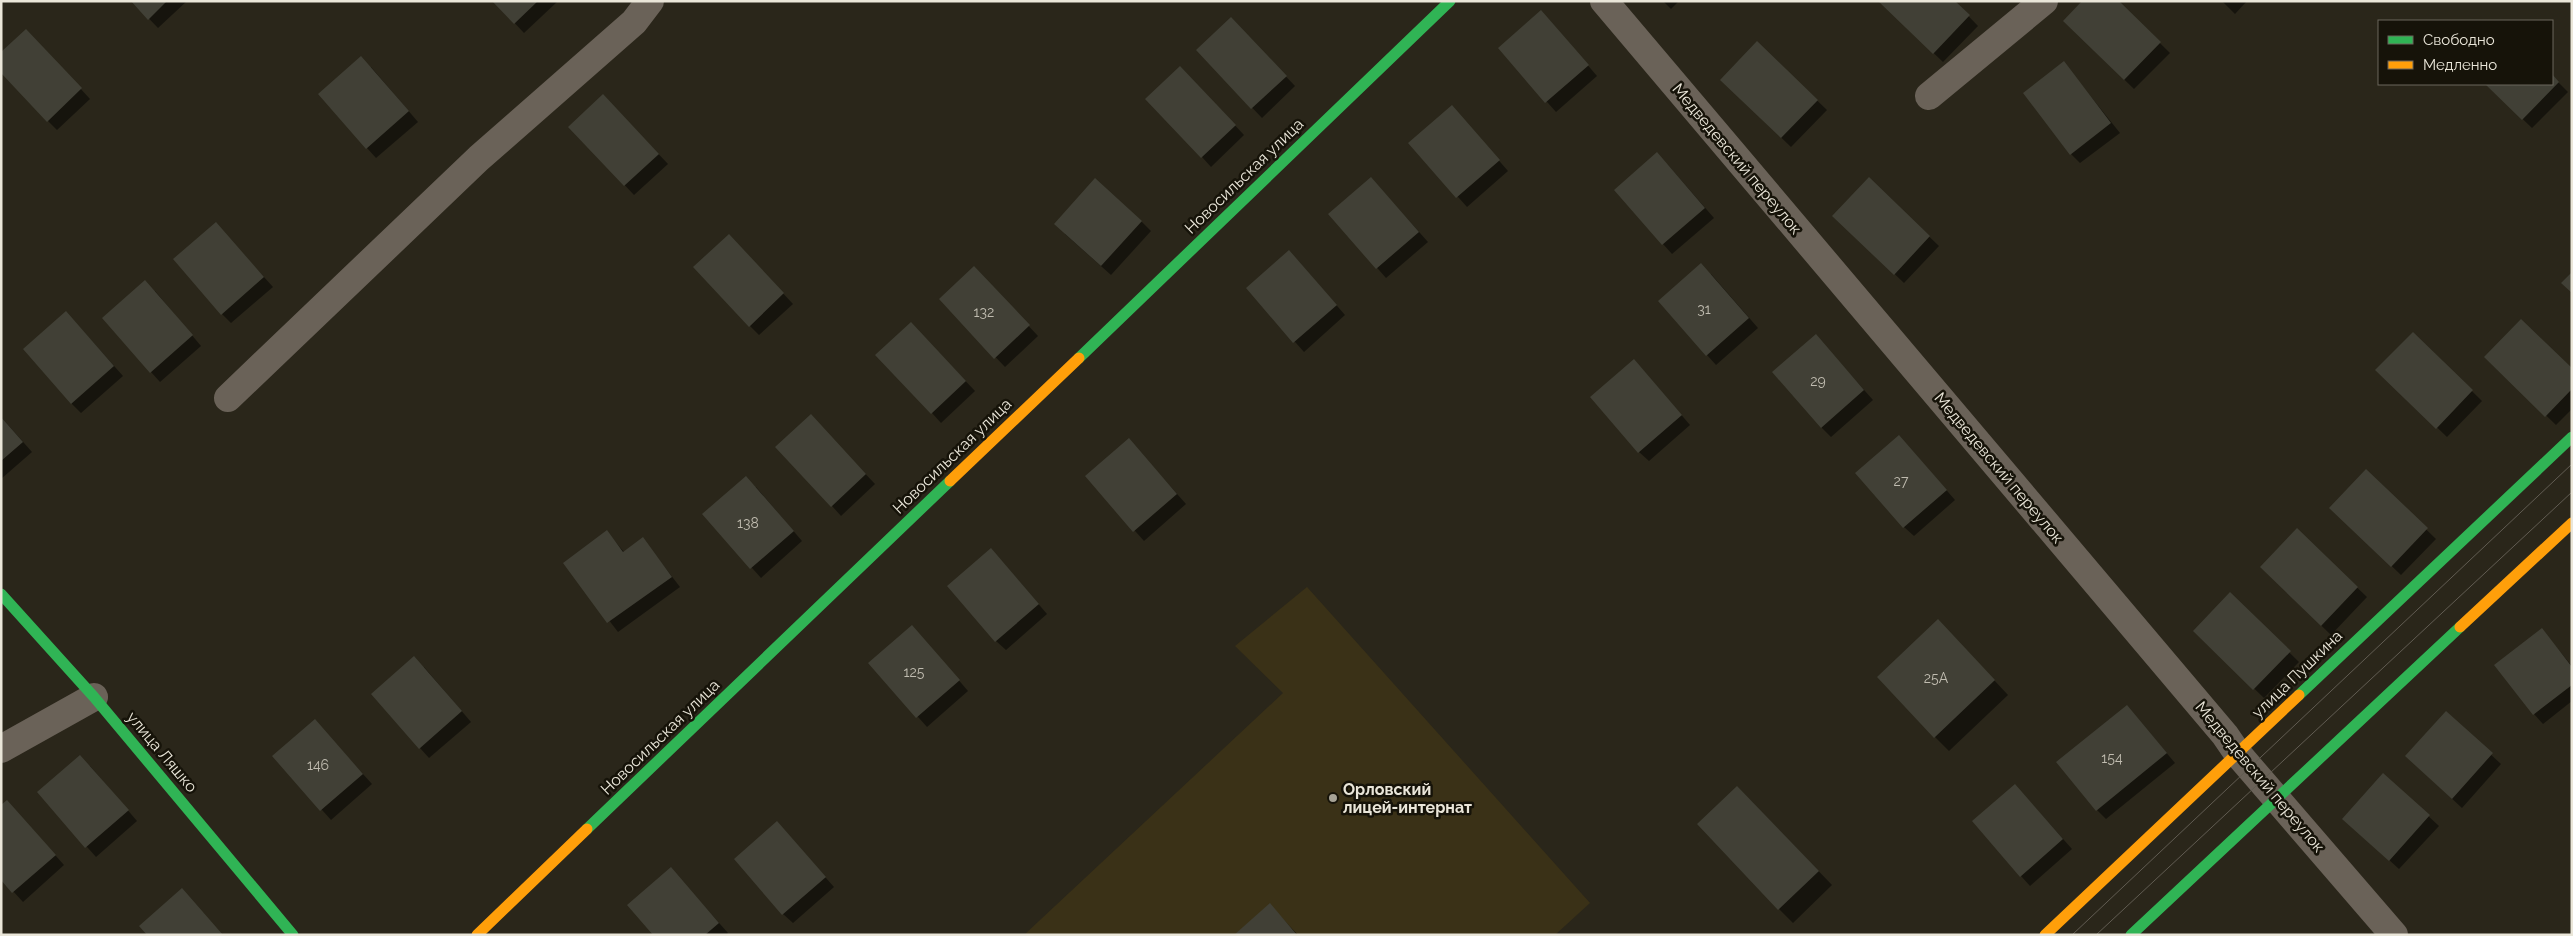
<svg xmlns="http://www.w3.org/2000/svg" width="2573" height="936" font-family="Raleway,sans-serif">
<rect width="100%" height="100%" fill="#2a261a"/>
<path fill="#3a3117" d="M1307,587L1590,903L1555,935H1024L1283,693L1235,646Z"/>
<path fill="#0007" d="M132,1H187L158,28Z
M494,1H558L524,33Z
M1663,1H1679L1671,9Z
M1879,1H1954L1978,26L1943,62Z
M2117,1L2170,53L2134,89L2064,21Z
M2222,1H2247L2235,14Z
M1550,21L1597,76L1556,112L1499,48Z
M1240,28L1295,86L1262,118L1197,50Z
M36,40L90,99L57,130L48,121Z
M1757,43L1827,110L1791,147L1722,80Z
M2064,63L2120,133L2080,163L2071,154Z
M371,67L418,122L376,158L367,148Z
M2552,76L2568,92L2532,128L2486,84H2552Z
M1190,77L1244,135L1211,167L1202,157Z
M613,106L668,164L634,195L570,127Z
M1461,117L1508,171L1467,207L1410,143Z
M1667,164L1714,218L1672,254L1663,244Z
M1371,178L1428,242L1386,278L1330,214Z
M1869,179L1939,246L1904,283L1834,216Z
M1141,221L1151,231L1111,275L1065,234Z
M216,224L273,287L231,323L222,314Z
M738,245L793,304L759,335L750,326Z
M1298,261L1345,315L1304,352L1247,288Z
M1711,274L1758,328L1716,365L1707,355Z
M983,277L1038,336L1005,367L940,299Z
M155,291L201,346L160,382L151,372Z
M75,322L123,376L81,413L71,403Z
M920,333L975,391L941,423L932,413Z
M2413,333L2482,401L2447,437L2377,370Z
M1825,346L1873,400L1831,437L1821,427Z
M2486,357L2572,370V409L2556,425Z
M1643,370L1690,425L1649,461L1639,452Z
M1,417L32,452L1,479Z
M820,426L875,484L841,516L832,506Z
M1908,446L1955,500L1914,536L1904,527Z
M1138,450L1186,504L1144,541L1087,477Z
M2366,471L2436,539L2401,575L2331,508Z
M756,487L802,541L761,578L704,514Z
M2297,530L2367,597L2331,635L2261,567Z
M607,532L624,552L643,539L680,587L618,632L565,563Z
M1000,559L1047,614L1006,650L996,641Z
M2230,594L2299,662L2264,698L2194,631Z
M2542,630L2572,666V701L2543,724L2534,714Z
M1952,635L2008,695L1949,751L1935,737Z
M921,636L968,691L927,727L870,663Z
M424,667L471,722L429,758L420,748Z
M2127,706L2175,763L2106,819L2097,810Z
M2446,713L2501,764L2462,808L2406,756Z
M315,721L372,784L331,820L274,756Z
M90,766L137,821L96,857L39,793Z
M2384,775L2439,826L2399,869L2354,828Z
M2024,795L2072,849L2030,886L2021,876Z
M7,801L64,865L23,902L1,878Z
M1751,801L1832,885L1793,923L1779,909Z
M777,823L834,887L793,923L783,914Z
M680,879L728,933L726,935H655Z
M1270,905L1298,935H1236Z"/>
<path fill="#414036" d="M131,1H167L148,20Z
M492,1H538L514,24Z
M1878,1H1955L1970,15L1933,54Z
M2082,1H2119L2161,42L2124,80L2063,21Z
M1541,10L1589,65L1545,103L1498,48Z
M1231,17L1287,76L1251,109L1196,50Z
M26,29L82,88L47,122L1,73V52Z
M1757,41L1818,100L1781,138L1720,80Z
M361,56L409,111L366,149L318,94Z
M2064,61L2111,123L2070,155L2023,93Z
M1180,66L1236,125L1201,158L1145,99Z
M2552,74L2559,82L2522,120L2485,84H2552Z
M603,94L659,154L624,186L568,127Z
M1452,105L1500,160L1456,198L1408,143Z
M1657,152L1705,208L1662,245L1614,190Z
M1371,177L1419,232L1376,269L1328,214Z
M1869,177L1930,236L1894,275L1832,216Z
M1095,178L1142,221L1101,266L1054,224Z
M216,222L264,277L221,315L173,259Z
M729,234L784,293L749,327L693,267Z
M1289,250L1337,305L1293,343L1246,288Z
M1701,263L1749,318L1706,356L1658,301Z
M974,266L1030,325L994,359L939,299Z
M2572,272V293L2561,283Z
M145,280L193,335L150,373L102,318Z
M66,311L114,366L71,404L23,349Z
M2521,319L2572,368V389L2545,417L2484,357Z
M911,322L966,381L931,414L875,355Z
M2413,332L2473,390L2436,429L2375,370Z
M1816,334L1864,390L1821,428L1772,372Z
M1634,359L1682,415L1638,453L1590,397Z
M811,414L866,474L831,507L775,447Z
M1,417L23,442L1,461Z
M1899,435L1947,490L1903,528L1855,473Z
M1129,438L1177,494L1133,532L1085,476Z
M2366,469L2428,528L2391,567L2329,508Z
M746,476L794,531L750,569L702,514Z
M2297,528L2358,587L2321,626L2260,567Z
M607,530L623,552L643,537L672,577L607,623L563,563Z
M991,548L1039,604L995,642L947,586Z
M2230,592L2291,651L2253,690L2193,631Z
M1938,619L1995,680L1934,738L1877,677Z
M912,625L960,680L916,718L868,663Z
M2542,628L2572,667V685L2533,715L2494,665Z
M414,656L462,711L419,749L371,694Z
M2127,705L2167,753L2096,811L2056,762Z
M2446,711L2493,753L2452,799L2405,756Z
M315,719L363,774L320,811L272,756Z
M80,755L129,810L85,848L37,792Z
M2383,773L2430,815L2389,861L2342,819Z
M2015,784L2063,839L2020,877L1972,821Z
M1737,786L1819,871L1778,910L1697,824Z
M7,800L56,855L12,893L1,880V805Z
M777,821L826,877L782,915L734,859Z
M671,867L719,923L705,935H653L627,905Z
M182,888L223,935H147L139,926Z
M1270,903L1297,935H1234Z"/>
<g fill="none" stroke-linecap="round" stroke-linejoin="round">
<path stroke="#6a6258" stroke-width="28" d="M1604,1L2225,735L2238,754L2394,935
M1929,96L2044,1
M228,398L479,158L634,22L650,1
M1,749L94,697"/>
<path stroke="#30b455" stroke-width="11" d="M1079,358L1450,1
M1,594L94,697L293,935
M2299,695L2572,437
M587,829L950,481
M2131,935L2460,627"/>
<path stroke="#ff9f0a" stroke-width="11" d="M950,481L1079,358
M2460,627L2572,523
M477,935L587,829
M2045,935L2299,695"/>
<path stroke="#615c52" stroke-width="1" d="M2072,935L2572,464
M2096,935L2572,492"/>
</g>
<circle fill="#a7a396" stroke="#161309" stroke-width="2" cx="1333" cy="798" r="5"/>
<g text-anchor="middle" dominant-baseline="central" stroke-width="5" stroke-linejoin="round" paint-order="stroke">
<g font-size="14" fill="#c0bcb0">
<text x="1704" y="309">31</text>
<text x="984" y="312">132</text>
<text x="1818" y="381">29</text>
<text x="1901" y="481">27</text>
<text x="748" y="523">138</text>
<text x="914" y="672">125</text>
<text x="1936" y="678">25А</text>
<text x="2112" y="758">154</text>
<text x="318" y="765">146</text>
</g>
<g font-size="16" fill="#eae6d9" stroke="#161309">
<text transform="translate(1737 159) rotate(50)">Медведевский переулок</text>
<text transform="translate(1244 176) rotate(-44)">Новосильская улица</text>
<text transform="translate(952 456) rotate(-44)">Новосильская улица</text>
<text transform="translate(1999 468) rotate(50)">Медведевский переулок</text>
<text transform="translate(2297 674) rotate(-44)">улица Пушкина</text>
<text transform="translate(660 737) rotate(-44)">Новосильская улица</text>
<text transform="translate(162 752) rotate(50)">улица Ляшко</text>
<text transform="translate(2260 777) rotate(50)">Медведевский переулок</text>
</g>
<g font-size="16" font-weight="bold" fill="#eae6d9" stroke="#161309" text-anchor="start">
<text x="1343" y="789">Орловский<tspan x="1343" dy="18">лицей-интернат</tspan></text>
</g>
</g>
<rect width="2573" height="936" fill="none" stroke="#eae6d9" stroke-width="5"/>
<rect x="2378" y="20" width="175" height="65" fill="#161309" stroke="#6b675c"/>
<rect x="2388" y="36" width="25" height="8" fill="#30b455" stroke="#6b675c"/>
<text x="2423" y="45" font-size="15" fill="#eae6d9">Свободно</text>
<rect x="2388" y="61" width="25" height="8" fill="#ff9f0a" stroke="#6b675c"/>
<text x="2423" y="70" font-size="15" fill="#eae6d9">Медленно</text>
</svg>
